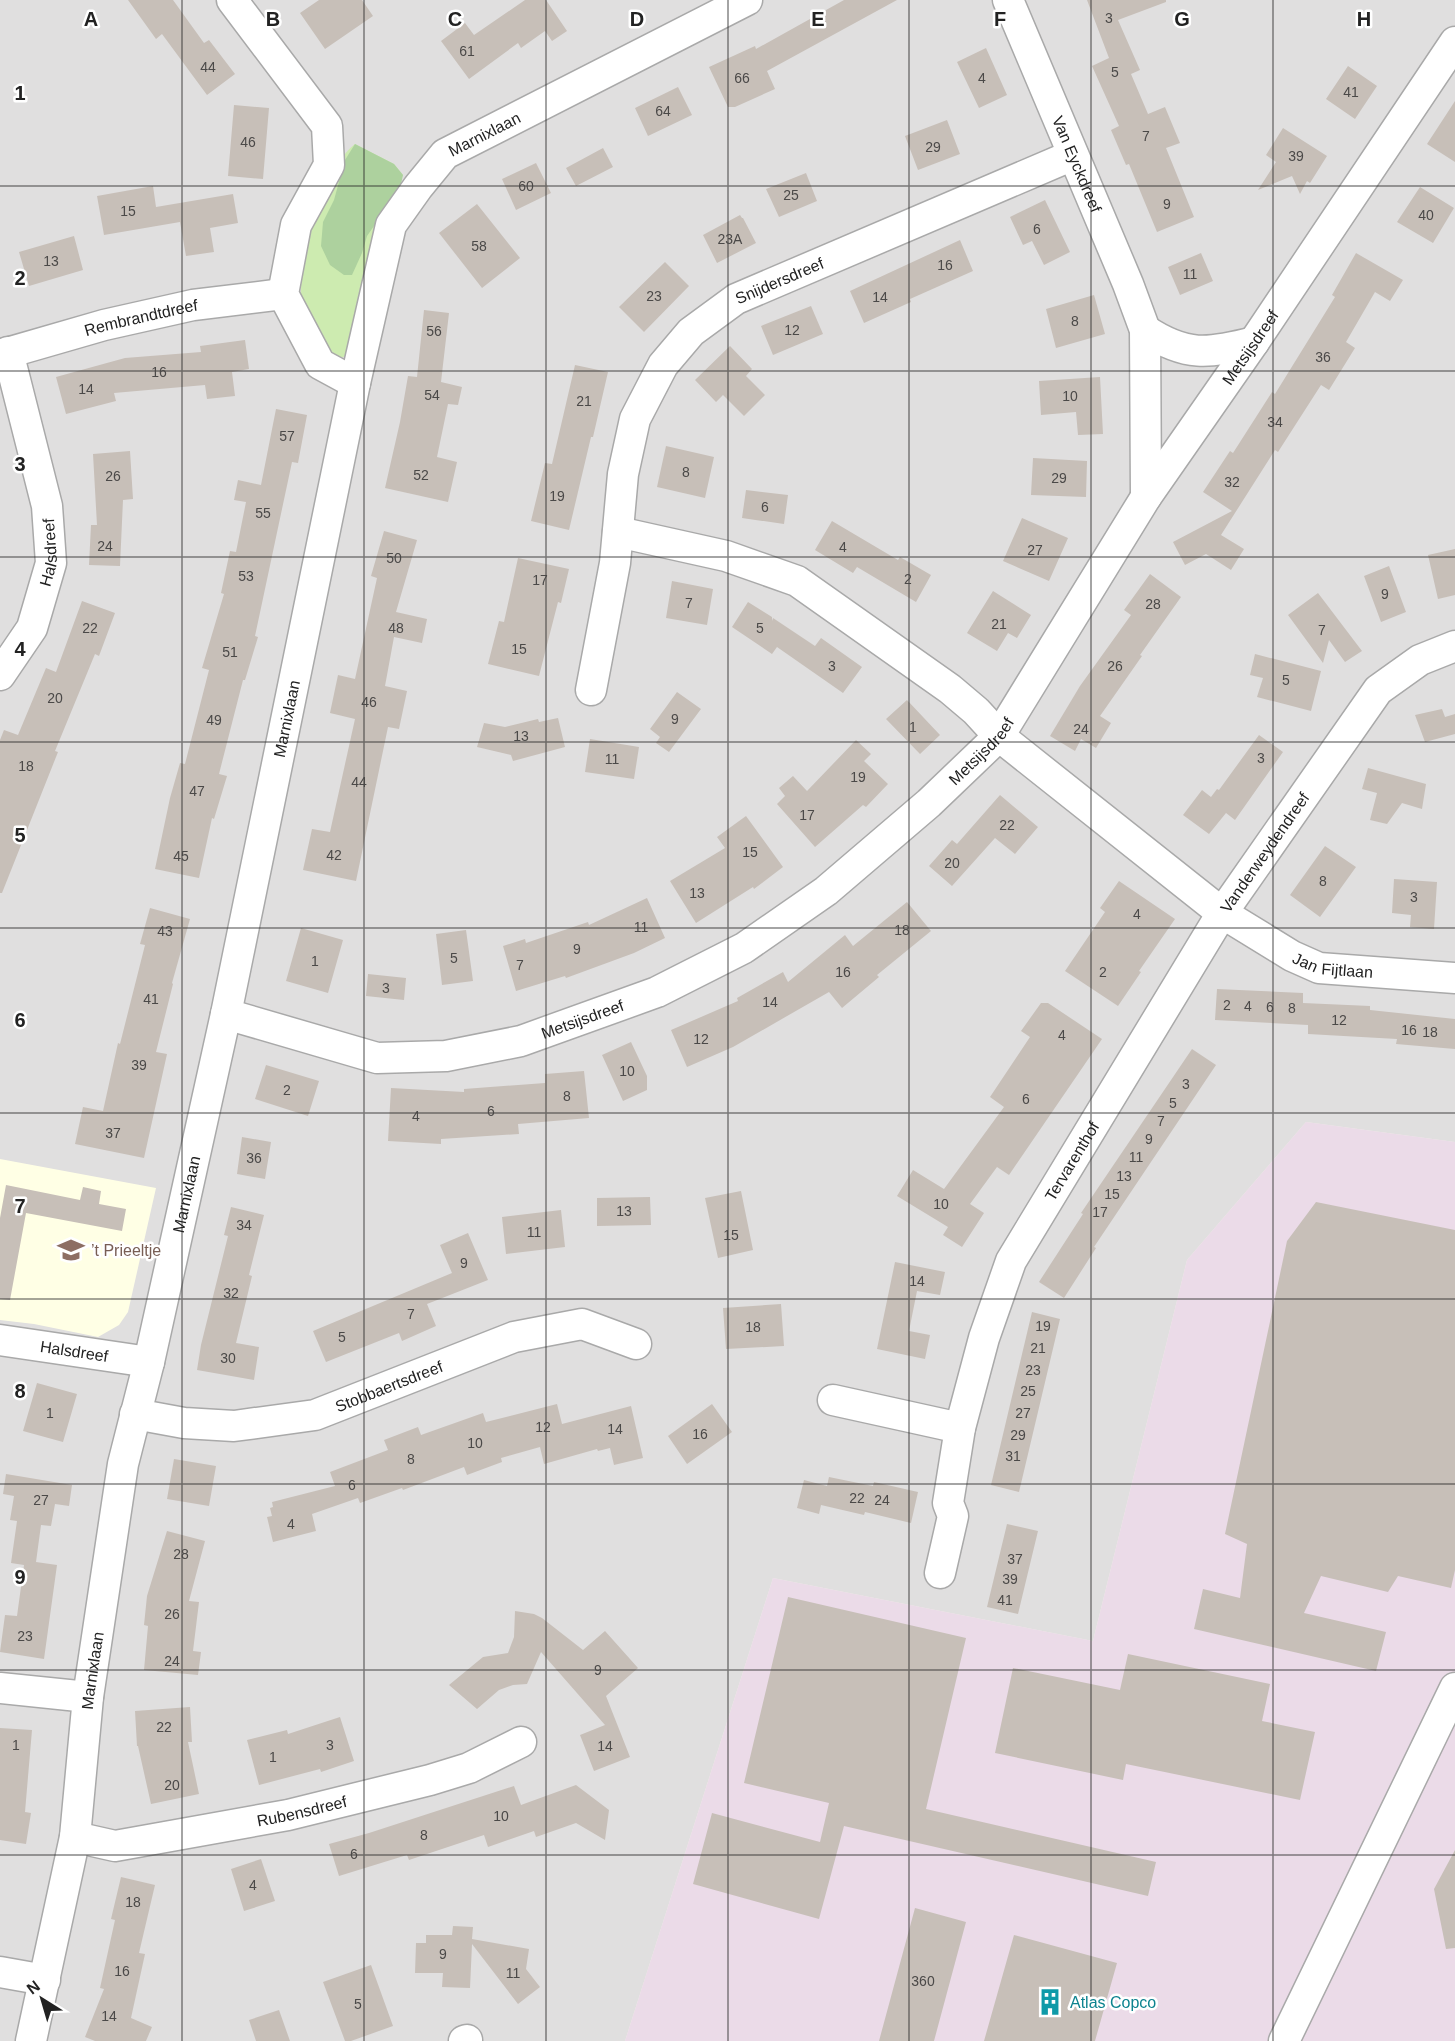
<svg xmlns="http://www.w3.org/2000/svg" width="1455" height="2041" font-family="Arial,sans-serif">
<rect width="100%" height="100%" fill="#f2efe9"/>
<path fill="#e0dfdf" d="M0,0H1455V1142L1306,1122L1187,1260L1093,1641L773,1578L625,2041H0Z"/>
<path fill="#ebdbe8" d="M1306,1122L1455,1142V2041H625L773,1578L1093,1641L1187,1260Z"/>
<path fill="#ffffe5" d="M0,1159L156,1188L128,1312L119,1325L98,1337L34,1324L0,1320Z"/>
<path fill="#cdebb0" d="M355,144L394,164L403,175C386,214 369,252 359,293C353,314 356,338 344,357H332C325,347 304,321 302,310C295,269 322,169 355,144Z"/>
<path fill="#add19e" d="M355,144L394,164L403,175L400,189L367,236L362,253L352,275H344L330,265L321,246L323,222L334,200L345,160Z"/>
<path fill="#c7bfb8" d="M128,0H173L204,43L209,40L235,74L207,95L162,34L156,39Z
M319,0H362L373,16L325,49L300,13Z
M525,0H546L567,31L552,41L545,31L521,48L518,43L469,79L441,41L465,23L474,35Z
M844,0H897L767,71L775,89L735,107H728L709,67L755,46L756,49Z
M1087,0H1166V2L1118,20L1140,70L1131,74L1148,114L1165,107L1180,143L1166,148L1194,217L1157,232L1129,164L1126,165L1111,130L1119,126L1092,66L1109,58Z
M986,48L1007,95L979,108L957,62Z
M1348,66L1377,86L1355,119L1326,99Z
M678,87L692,115L648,136L635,108Z
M1455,101V162L1427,144Z
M234,105L269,108L263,179L228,176Z
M947,120L960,154L918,170L905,136Z
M1283,128L1327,156L1310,183L1307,181L1300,194L1292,176L1258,190L1276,162L1266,155Z
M603,148L613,167L576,186L566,168Z
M536,163L551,193L516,210L502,179Z
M806,173L817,201L779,217L766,189Z
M153,186L156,207L233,194L238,223L210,228L214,252L186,256L180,222L104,235L97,196Z
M1420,187L1454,208L1433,243L1397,222Z
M1045,200L1070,252L1044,265L1032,241L1023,245L1010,217Z
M477,204L520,258L482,288L439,233Z
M740,215L742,218H743L756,243L717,263L703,235Z
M74,236L83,270L29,286L19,252Z
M960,240L973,271L910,299L911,302L864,323L850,291Z
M1201,253L1213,281L1180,295L1168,267Z
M1356,253L1403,280L1390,301L1375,292L1346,342L1355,348L1329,390L1321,385L1278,452L1275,450L1221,535L1244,549L1231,570L1206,554L1185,565L1173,542L1232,511L1203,492L1230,451L1233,453L1272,392L1275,394L1335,297L1332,295Z
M665,262L689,286L644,332L619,307Z
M1094,295L1105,334L1056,348L1046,309Z
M811,306L823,334L773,355L761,326Z
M424,310L449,313L441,382L462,387L458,405L448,404L437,457L457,462L448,502L385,488L400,422L408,376L417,377Z
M245,340L249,369L232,372L235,396L207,399L205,385L114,393L116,401L66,414L56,377L125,358L201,352L200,346Z
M730,346L752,369L746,376L765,395L744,416L723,395L716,402L695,380Z
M575,365L608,372L593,437H591L569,530L531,521L545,463L552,464Z
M1100,377L1103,434L1078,435L1076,412L1041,415L1039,381Z
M276,409L307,415L298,463L292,462L255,636L258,637L245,680H243L219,774L227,776L214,819L212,818L199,878L155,869L170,798L180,763L185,764L209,670L202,668L224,594L221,593L230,551L236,552L246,502L234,500L238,480L261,485Z
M666,446L714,457L705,498L657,487Z
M130,451L133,499L123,500L120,566L89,565L91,525H97L93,454Z
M1033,458L1087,461L1086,497L1031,495Z
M746,490L788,495L784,524L742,518Z
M1022,518L1068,538L1049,581L1003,561Z
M832,521L898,560L900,557L931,575L916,602L857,567L853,573L815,550Z
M384,531L417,540L396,612L427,619L422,643L394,637L385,686L407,691L399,729L388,727L356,881L303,870L312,829L330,832L355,719L330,713L338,675L355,679L377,578L371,576Z
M1455,549V595L1438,599L1428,555Z
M518,558L569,569L561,603L558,602L539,676L488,664L499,621L504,622Z
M1389,566L1406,612L1381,622L1364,576Z
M1150,574L1181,597L1140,655L1142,656L1100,716L1111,723L1096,748L1081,739L1075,751L1050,736L1080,686L1131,615L1124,610Z
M672,581L713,589L707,625L666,618Z
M993,591L1031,615L1017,638L1008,633L997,651L967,633Z
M1318,593L1362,651L1345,662L1329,640L1323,663L1288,615Z
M82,601L115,613L99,656L95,654L55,751L58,752L2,893H0V740L4,730L18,735L46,668L56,672Z
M748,602L772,617V621L773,618L815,646L821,638L862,667L843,693L777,647L772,654L732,627Z
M1255,654L1321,671L1311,711L1257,697L1263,678L1250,675Z
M677,692L701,709L669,752L656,743L660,737L650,729Z
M907,700L940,735L920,754L886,719Z
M1442,709L1445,717L1455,714V734L1425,742L1415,715Z
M558,718L565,747L513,761L511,755L477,747L484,723L505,727L538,719L539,722Z
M1259,735L1283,752L1235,820L1226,813L1209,834L1183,815L1202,790L1211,797L1217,789L1219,790Z
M590,739L639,747L634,779L585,772Z
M856,740L871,754L864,761L888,784L866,807L863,805L815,847L777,804L785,796L779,788L793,776L807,791Z
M1368,768L1426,784L1422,809L1402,803L1387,824L1370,820L1377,793L1362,789Z
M1000,795L1038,827L1015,854L995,838L952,886L929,866L952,840L957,844Z
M746,816L783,867L754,889L753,887L696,923L670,881L725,848L717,837Z
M1325,846L1356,867L1320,917L1290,895Z
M1394,879L1437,882L1434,929L1410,927L1411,915L1392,913Z
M1119,881L1175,919L1139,971L1141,972L1118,1006L1065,971L1105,912L1100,908Z
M647,898L665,938L634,953L566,978L565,976L516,991L503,946L525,939L526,943L588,922L589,925Z
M907,902L931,931L877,975L879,977L842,1008L829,992L733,1047L687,1067L671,1030L738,1001L737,998L783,972L788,982L845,935L853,946Z
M150,908L190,919L172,983L173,984L156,1052L167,1054L144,1158L75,1144L83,1107L103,1111L118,1043L120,1044L145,945L140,944Z
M301,928L343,940L328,993L286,981Z
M466,930L473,981L442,985L436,934Z
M368,974L406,978L404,1000L366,996Z
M1217,989L1303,993V1003L1370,1006V1010L1455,1019V1049L1396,1044L1397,1039L1308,1034V1025L1215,1020Z
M1041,1003H1048L1102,1039L1009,1175L997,1167L970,1204L984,1213L962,1247L943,1235L948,1227L897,1196L913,1170L944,1189L1004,1107L990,1097L1030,1037L1021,1031Z
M631,1042L647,1076V1090L623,1101L602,1055Z
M1192,1049L1216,1065L1094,1247L1096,1248L1064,1298L1039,1282L1083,1214L1081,1213Z
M266,1065L319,1081L308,1116L255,1099Z
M584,1071L589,1118L518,1124L519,1134L441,1139V1144L388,1141L391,1088L464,1092V1089L545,1083V1074Z
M242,1137L271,1142L265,1179L237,1174Z
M6,1185L80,1200L83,1187L101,1191L99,1204L126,1209L122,1231L26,1213L10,1300L0,1299V1218Z
M741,1191L753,1250L718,1258L705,1198Z
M650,1197L651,1225L597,1226V1198Z
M1316,1202L1455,1230V1570L1451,1588L1398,1576L1388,1592L1321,1576L1304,1613L1386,1632L1376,1671L1194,1629L1203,1589L1240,1598L1247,1544L1225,1534L1287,1241Z
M231,1207L264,1215L249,1275L252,1276L236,1343L259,1347L254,1380L197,1370L201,1345L228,1236L224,1235Z
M561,1210L565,1247L506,1254L502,1217Z
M468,1233L488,1280L427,1304L436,1326L402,1341L399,1333L326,1362L313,1331L452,1273L440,1245Z
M895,1262L945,1272L940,1295L917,1291L909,1331L930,1335L925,1359L877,1349Z
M781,1304L784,1346L726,1349L723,1308Z
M1032,1312L1060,1319L1019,1492L991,1485Z
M37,1383L77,1394L63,1442L23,1431Z
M557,1404L562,1424L631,1406L643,1458L614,1465L610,1448L598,1451L597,1449L544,1464L540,1447L501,1458L502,1462L467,1475L464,1467L403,1490L402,1488L360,1503L358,1498L312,1514L316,1531L273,1542L267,1517L272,1516L270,1508L273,1507L272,1502L335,1486L330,1472L388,1450L384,1440L418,1427L421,1435L483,1413L486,1422Z
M712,1404L732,1432L687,1464L668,1436Z
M174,1459L216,1466L209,1506L167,1499Z
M6,1474L72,1485L69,1506L55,1504L51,1526L41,1525L36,1562L57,1565L44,1659L0,1652L5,1615L17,1616L24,1565L11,1563L17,1521L10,1520L14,1496L3,1494Z
M829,1477L873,1486L874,1482L918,1492L911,1523L865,1512L864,1515L821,1505L819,1514L797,1508L804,1480L827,1486Z
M1007,1524L1038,1531L1018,1614L987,1607Z
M167,1531L205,1541L189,1601L199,1602L193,1651L201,1652L198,1675L144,1670L148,1626L144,1625L147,1596Z
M788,1597L966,1638L926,1809L1156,1862L1148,1896L844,1826L819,1919L693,1884L712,1813L820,1842L829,1803L744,1783Z
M515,1611L534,1614L542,1618L583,1650L605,1631L638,1668L606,1696L630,1757L594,1771L580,1735L605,1725L541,1652L527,1684L513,1685L499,1690L477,1709L449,1685L483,1657L508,1653L514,1637Z
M1128,1654L1270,1684L1262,1721L1315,1732L1300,1800L1126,1764L1123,1780L995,1753L1013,1668L1120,1690Z
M190,1707L192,1742H188L199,1794L151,1804L138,1746H137L135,1711Z
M340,1717L354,1761L321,1772L320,1769L259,1785L247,1740L287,1730L288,1734Z
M0,1728L32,1730L25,1812L31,1813L26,1844L0,1840Z
M576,1785L609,1810L605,1840L576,1823L536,1837L534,1831L488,1847L484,1835L409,1860L407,1855L339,1876L329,1844L369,1833L514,1786L521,1805Z
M1455,1850V1948L1446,1949L1434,1889Z
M261,1859L275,1901L244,1911L231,1869Z
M121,1877L155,1885L139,1953L145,1954L131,2018L152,2027L146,2041H95L85,2037L104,1989L100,1988L115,1920L111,1919Z
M915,1908L966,1922L934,2041H879Z
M453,1926L473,1927L472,1939L529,1949L526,1969L540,1987L518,2004L472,1944L470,1988L442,1987L443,1973H415L416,1943H426V1935H452Z
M1014,1935L1117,1963L1095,2041H984Z
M371,1965L393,2026L351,2041H345L323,1982Z
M279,2010L290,2041H256L249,2020Z"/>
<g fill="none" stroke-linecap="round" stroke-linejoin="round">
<defs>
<g id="minor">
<path d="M232,0L327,126L329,165L296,225L283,294L320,364L355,383"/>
<path id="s1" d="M1008,0L1128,284L1145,330L1146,497"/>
<path d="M1145,330C1186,357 1208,354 1254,342"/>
<path id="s2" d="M0,355L104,325L193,305L283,294"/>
<path id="s3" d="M618,532L726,556L797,581L950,689L976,711L999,736L1222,913L1378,690L1420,660L1455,646"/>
<path id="s4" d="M0,675L32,628L51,563L47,506L8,352"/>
<path id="s5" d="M591,690L615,563L623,474L635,419L663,365L691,332L736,299L1073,155"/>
<path id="s6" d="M226,1014L377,1058L446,1056L521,1041L657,992L744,948L826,891L929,803L999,736L1146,497L1254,342L1455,42"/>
<path id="s7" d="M0,1340L149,1362"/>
<path d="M833,1400L960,1428"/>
<path id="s8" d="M135,1414L184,1423L234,1426L315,1415L514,1337L582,1324L636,1344"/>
<path id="s9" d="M940,1573L953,1516L948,1503L960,1428L984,1338L1011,1261L1222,913L1292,956L1319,968L1455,978"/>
<path d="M0,1688L88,1697"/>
<path id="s10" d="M75,1837L115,1846L288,1815L430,1780L469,1768L521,1742"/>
<path d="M0,1972L45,1980"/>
<path id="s11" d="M31,2041L75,1837L88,1697L123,1464L149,1362L226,1014L355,383L391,225L418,187L445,154L747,0"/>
<path d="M464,2041L467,2040"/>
<path d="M1284,2041L1455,1688"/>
</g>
</defs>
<use href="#minor" stroke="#a9a9a9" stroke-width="33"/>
<use href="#minor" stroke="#fff" stroke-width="30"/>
</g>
<path fill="none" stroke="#222" stroke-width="1.5" stroke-opacity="0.55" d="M182,0V2041M364,0V2041M546,0V2041M728,0V2041M909,0V2041M1091,0V2041M1273,0V2041M0,186H1455M0,371H1455M0,557H1455M0,742H1455M0,928H1455M0,1113H1455M0,1299H1455M0,1484H1455M0,1670H1455M0,1855H1455"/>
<defs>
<symbol id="school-bare" viewBox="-9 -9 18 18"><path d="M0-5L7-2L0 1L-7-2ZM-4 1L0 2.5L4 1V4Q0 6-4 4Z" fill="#8d6e63" stroke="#fff" stroke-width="2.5" paint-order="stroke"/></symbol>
<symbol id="building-bare" viewBox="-9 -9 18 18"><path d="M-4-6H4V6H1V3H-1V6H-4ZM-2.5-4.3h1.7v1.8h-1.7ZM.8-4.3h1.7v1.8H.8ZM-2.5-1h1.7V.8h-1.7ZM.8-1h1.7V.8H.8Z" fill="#0f9aa8" stroke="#fff" stroke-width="2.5" paint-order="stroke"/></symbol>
</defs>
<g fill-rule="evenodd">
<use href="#school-bare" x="52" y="1231" width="38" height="38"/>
<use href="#building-bare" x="1031" y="1983" width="38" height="38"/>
</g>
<g text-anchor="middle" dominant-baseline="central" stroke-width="5" stroke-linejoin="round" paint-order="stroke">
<g font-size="14" fill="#4b4948">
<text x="1109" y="18">3</text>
<text x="467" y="51">61</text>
<text x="208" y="67">44</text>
<text x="1115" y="72">5</text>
<text x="742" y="78">66</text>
<text x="982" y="78">4</text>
<text x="1351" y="92">41</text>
<text x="663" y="111">64</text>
<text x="1146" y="136">7</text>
<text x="248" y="142">46</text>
<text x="933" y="147">29</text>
<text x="1296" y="156">39</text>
<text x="526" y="186">60</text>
<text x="791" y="195">25</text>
<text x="1167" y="204">9</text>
<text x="128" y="211">15</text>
<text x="1426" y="215">40</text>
<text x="1037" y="229">6</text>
<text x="730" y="239">23A</text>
<text x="479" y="246">58</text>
<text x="51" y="261">13</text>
<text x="945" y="265">16</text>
<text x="1190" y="274">11</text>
<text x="654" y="296">23</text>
<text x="880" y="297">14</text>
<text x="1075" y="321">8</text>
<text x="792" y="330">12</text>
<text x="434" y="331">56</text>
<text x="1323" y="357">36</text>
<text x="159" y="372">16</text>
<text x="86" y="389">14</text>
<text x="432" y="395">54</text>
<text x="1070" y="396">10</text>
<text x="584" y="401">21</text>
<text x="1275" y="422">34</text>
<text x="287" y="436">57</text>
<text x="686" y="472">8</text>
<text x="421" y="475">52</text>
<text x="113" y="476">26</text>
<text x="1059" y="478">29</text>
<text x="1232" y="482">32</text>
<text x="557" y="496">19</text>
<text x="765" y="507">6</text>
<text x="263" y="513">55</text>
<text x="105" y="546">24</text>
<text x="843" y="547">4</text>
<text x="1035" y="550">27</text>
<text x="394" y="558">50</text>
<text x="246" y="576">53</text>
<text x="908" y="579">2</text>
<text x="540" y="580">17</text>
<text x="1385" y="594">9</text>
<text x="689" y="603">7</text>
<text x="1153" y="604">28</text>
<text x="999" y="624">21</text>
<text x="90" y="628">22</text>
<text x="396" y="628">48</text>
<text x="760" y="628">5</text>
<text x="1322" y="630">7</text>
<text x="519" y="649">15</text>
<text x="230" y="652">51</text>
<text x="832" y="666">3</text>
<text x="1115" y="666">26</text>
<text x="1286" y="680">5</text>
<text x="55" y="698">20</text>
<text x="369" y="702">46</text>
<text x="675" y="719">9</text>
<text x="214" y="720">49</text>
<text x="913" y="727">1</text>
<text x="1081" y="729">24</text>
<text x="521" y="736">13</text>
<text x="1261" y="758">3</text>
<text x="612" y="759">11</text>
<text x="26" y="766">18</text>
<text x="858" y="777">19</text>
<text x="359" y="782">44</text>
<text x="197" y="791">47</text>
<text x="807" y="815">17</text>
<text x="1007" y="825">22</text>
<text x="750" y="852">15</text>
<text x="334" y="855">42</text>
<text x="181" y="856">45</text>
<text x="952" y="863">20</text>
<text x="1323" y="881">8</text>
<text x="697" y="893">13</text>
<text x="1414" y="897">3</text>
<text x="1137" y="914">4</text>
<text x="641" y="927">11</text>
<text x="902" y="930">18</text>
<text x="165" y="931">43</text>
<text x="577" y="949">9</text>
<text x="454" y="958">5</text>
<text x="315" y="961">1</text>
<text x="520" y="965">7</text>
<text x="843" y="972">16</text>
<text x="1103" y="972">2</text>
<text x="386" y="988">3</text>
<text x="151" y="999">41</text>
<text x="770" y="1002">14</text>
<text x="1227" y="1005">2</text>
<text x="1248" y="1006">4</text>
<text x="1270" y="1007">6</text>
<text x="1292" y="1008">8</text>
<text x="1339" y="1020">12</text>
<text x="1409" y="1030">16</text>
<text x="1430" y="1032">18</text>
<text x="1062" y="1035">4</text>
<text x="701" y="1039">12</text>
<text x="139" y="1065">39</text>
<text x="627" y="1071">10</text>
<text x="1186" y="1084">3</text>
<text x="287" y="1090">2</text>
<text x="567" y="1096">8</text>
<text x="1026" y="1099">6</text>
<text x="1173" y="1103">5</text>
<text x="491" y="1111">6</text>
<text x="416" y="1116">4</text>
<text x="1161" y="1121">7</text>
<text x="113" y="1133">37</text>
<text x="1149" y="1139">9</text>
<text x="1136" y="1157">11</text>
<text x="254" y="1158">36</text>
<text x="1124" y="1176">13</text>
<text x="1112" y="1194">15</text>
<text x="941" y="1204">10</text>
<text x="624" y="1211">13</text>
<text x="1100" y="1212">17</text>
<text x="244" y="1225">34</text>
<text x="534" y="1232">11</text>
<text x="731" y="1235">15</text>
<text x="464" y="1263">9</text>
<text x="917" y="1281">14</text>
<text x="231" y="1293">32</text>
<text x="411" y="1314">7</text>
<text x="1043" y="1326">19</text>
<text x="753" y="1327">18</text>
<text x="342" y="1337">5</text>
<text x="1038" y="1348">21</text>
<text x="228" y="1358">30</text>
<text x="1033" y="1370">23</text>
<text x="1028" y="1391">25</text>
<text x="50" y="1413">1</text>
<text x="1023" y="1413">27</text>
<text x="543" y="1427">12</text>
<text x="615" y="1429">14</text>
<text x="700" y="1434">16</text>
<text x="1018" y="1435">29</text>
<text x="475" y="1443">10</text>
<text x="1013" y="1456">31</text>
<text x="411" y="1459">8</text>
<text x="352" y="1485">6</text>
<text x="857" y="1498">22</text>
<text x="41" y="1500">27</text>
<text x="882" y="1500">24</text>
<text x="291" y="1524">4</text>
<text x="181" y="1554">28</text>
<text x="1015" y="1559">37</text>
<text x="1010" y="1579">39</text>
<text x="1005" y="1600">41</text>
<text x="172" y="1614">26</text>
<text x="25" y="1636">23</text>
<text x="172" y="1661">24</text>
<text x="598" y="1670">9</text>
<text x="164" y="1727">22</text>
<text x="16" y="1745">1</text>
<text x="330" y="1745">3</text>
<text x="605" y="1746">14</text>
<text x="273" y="1757">1</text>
<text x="172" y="1785">20</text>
<text x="501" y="1816">10</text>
<text x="424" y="1835">8</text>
<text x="354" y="1854">6</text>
<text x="253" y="1885">4</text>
<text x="133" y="1902">18</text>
<text x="443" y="1954">9</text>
<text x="122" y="1971">16</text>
<text x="513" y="1973">11</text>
<text x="923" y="1981">360</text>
<text x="358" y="2004">5</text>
<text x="109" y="2016">14</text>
</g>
<g font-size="16" fill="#222" stroke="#fff">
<text stroke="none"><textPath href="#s11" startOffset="1986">Marnixlaan</textPath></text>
<text stroke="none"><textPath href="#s1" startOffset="178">Van Eyckdreef</textPath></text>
<text stroke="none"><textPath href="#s5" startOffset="482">Snijdersdreef</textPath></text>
<text stroke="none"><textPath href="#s2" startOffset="146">Rembrandtdreef</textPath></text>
<text stroke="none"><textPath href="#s6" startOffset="1340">Metsijsdreef</textPath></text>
<text stroke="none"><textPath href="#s4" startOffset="135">Halsdreef</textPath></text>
<text stroke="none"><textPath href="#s11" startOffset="1348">Marnixlaan</textPath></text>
<text stroke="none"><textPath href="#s6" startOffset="854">Metsijsdreef</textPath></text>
<text stroke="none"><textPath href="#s3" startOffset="800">Vanderweydendreef</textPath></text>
<text stroke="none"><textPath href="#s9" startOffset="855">Jan Fijtlaan</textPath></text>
<text stroke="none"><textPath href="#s6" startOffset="368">Metsijsdreef</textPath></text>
<text stroke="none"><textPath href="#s9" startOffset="440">Tervarenthof</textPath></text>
<text stroke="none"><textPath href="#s11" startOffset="862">Marnixlaan</textPath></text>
<text stroke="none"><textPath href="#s7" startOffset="75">Halsdreef</textPath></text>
<text stroke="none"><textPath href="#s8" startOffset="261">Stobbaertsdreef</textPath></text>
<text stroke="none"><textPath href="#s11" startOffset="376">Marnixlaan</textPath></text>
<text stroke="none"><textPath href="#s10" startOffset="231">Rubensdreef</textPath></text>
</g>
<g font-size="16" fill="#785e54" stroke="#fff" text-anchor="start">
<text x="91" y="1250">’t Prieeltje</text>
</g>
<g font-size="16" fill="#0d838f" stroke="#fff" text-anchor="start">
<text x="1070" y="2002">Atlas Copco</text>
</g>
</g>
<g font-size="20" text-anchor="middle" font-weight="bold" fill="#222" stroke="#fff" stroke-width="5" stroke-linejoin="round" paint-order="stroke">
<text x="91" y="26">A</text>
<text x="273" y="26">B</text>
<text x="455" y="26">C</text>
<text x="637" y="26">D</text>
<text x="818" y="26">E</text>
<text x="1000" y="26">F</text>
<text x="1182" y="26">G</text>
<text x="1364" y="26">H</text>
<text x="20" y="100">1</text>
<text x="20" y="285">2</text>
<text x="20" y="471">3</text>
<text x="20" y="656">4</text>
<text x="20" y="842">5</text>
<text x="20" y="1027">6</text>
<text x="20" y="1213">7</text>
<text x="20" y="1398">8</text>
<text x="20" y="1584">9</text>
</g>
<g transform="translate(42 1999) rotate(323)" stroke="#ffffff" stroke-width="4.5" paint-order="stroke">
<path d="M0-4.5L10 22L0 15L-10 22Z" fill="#222222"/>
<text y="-9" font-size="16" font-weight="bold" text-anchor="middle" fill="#222222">N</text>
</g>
</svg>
